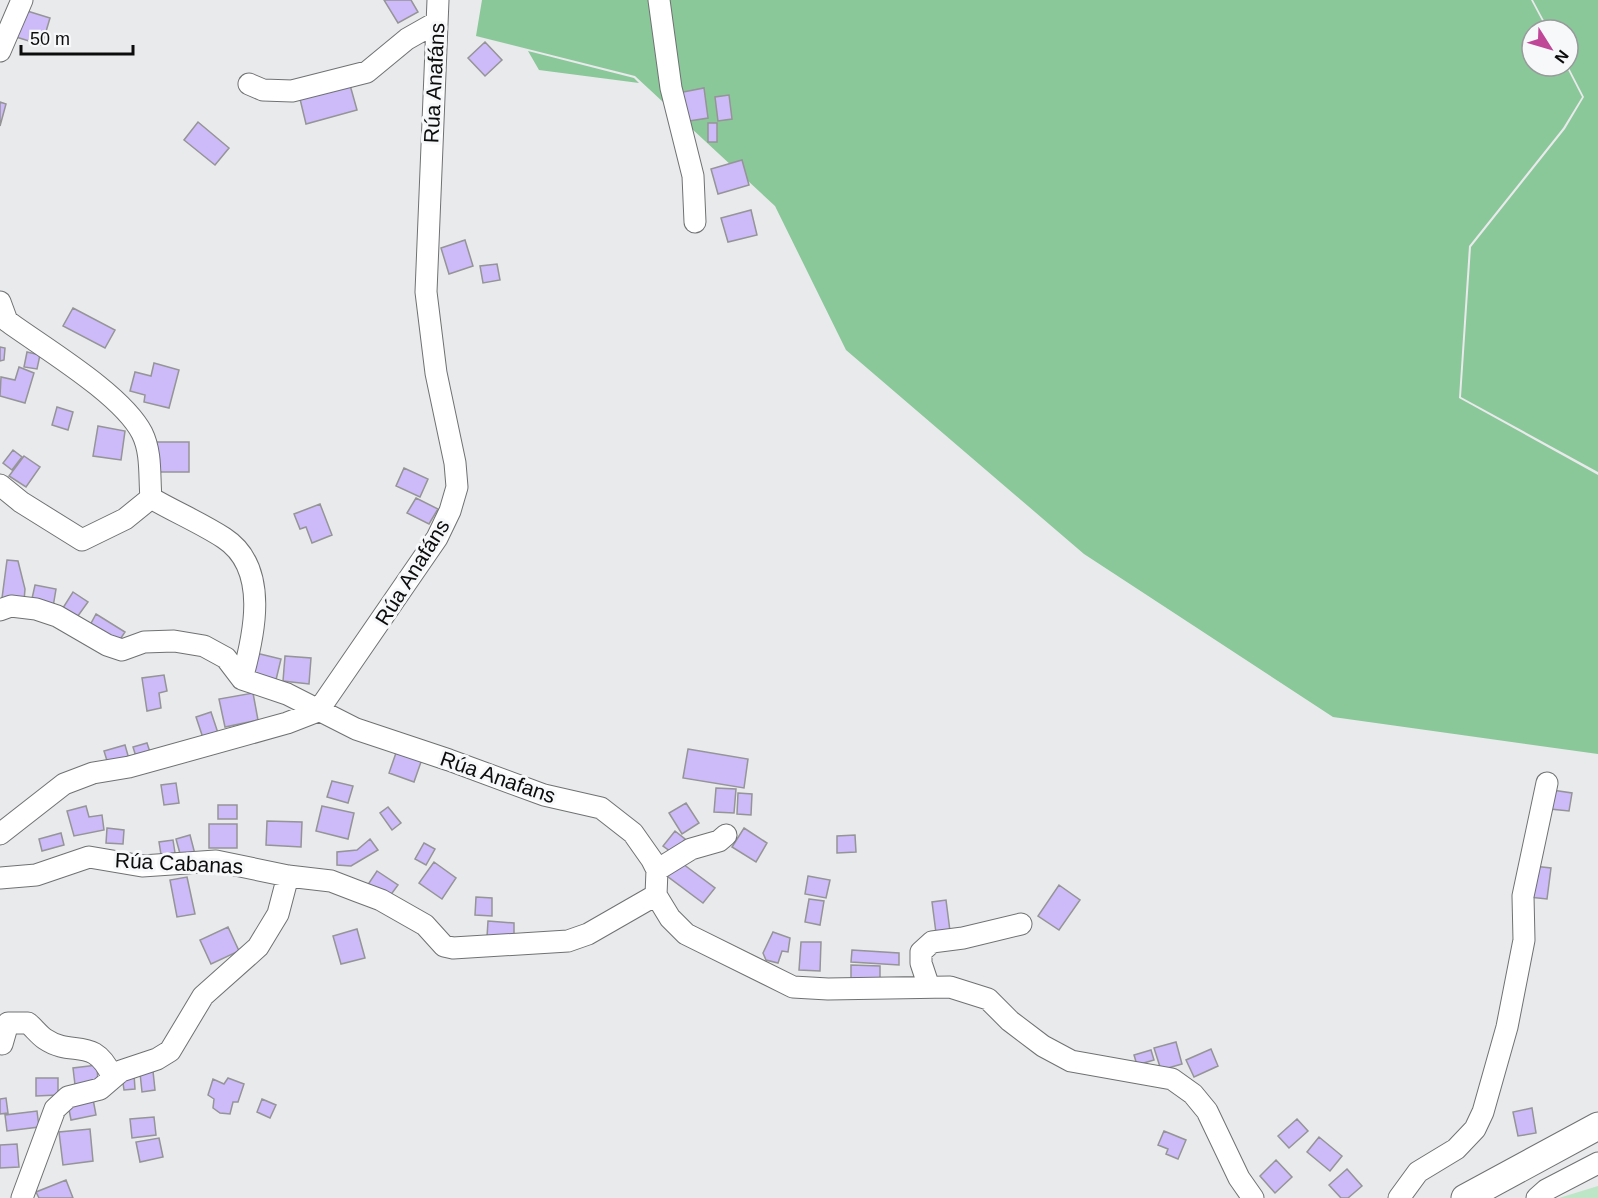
<svg xmlns="http://www.w3.org/2000/svg" width="1598" height="1198" font-family="Helvetica,sans-serif">
<rect width="100%" height="100%" fill="#e9eaec"/>
<path fill="#bde6c6" d="M1598,1186V1198H1559Z"/>
<path fill="#8ac799" d="M482,0H1531L1547,30H1532V66H1566L1582,97L1563,128L1469,246L1459,398L1598,475V754L1333,717L1084,554L846,350L775,206L635,76L476,36Z
M1533,0H1598V472L1461,397L1471,247L1565,129L1584,97L1568,66V30H1549Z
M528,51L634,78L639,83L539,70Z"/>
<path fill="#ccbaf9" stroke="#959496" stroke-width="1.5" d="M384,0H411L418,12L398,23Z
M24,10L50,18L42,45L16,37Z
M485,42L502,60L485,76L468,58Z
M350,85L357,110L306,124L300,99Z
M704,88L708,118L683,122L678,93Z
M729,95L732,119L718,121L715,97Z
M0,102L6,104L0,126Z
M198,122L229,148L215,165L184,140Z
M708,123H717V142H708Z
M742,160L749,185L718,194L711,169Z
M751,210L757,235L728,242L721,218Z
M465,240L473,266L449,274L441,248Z
M497,264L500,280L483,283L480,266Z
M73,308L115,330L105,348L63,326Z
M0,347L5,348L4,360L0,361Z
M27,352L40,355L37,369L24,367Z
M154,363L179,370L169,408L144,402L145,395L130,391L135,372L151,376Z
M19,367L34,373L25,403L0,396L1,377L15,380Z
M57,407L73,412L68,430L52,425Z
M98,426L125,431L121,460L93,456Z
M156,442H189V472H156Z
M13,450L22,457L12,470L3,463Z
M24,456L40,467L26,487L9,476Z
M404,468L428,479L420,497L396,486Z
M416,498L438,509L429,524L407,513Z
M320,504L332,535L312,543L306,527L300,529L294,514Z
M7,560L18,561L25,589L24,601L2,598Z
M35,585L56,589L53,607L31,603Z
M73,592L88,602L75,620L61,611Z
M96,614L125,632L117,644L89,627Z
M256,653L281,659L275,684L250,678Z
M285,656L311,658L309,684L283,681Z
M164,675L167,691L159,693L161,708L147,711L142,678Z
M253,693L258,720L225,727L219,699Z
M211,712L218,733L203,738L196,717Z
M147,743L151,755L137,760L133,747Z
M125,745L129,759L108,764L104,751Z
M688,749L748,759L744,788L683,778Z
M397,750L422,759L414,782L389,773Z
M332,781L353,786L348,803L327,797Z
M176,783L179,803L164,805L161,785Z
M716,788L736,789L734,813L714,812Z
M1552,790L1572,793L1569,811L1550,809Z
M738,793L752,794L751,815L737,814Z
M686,803L699,823L682,834L669,813Z
M218,805H237V819H218Z
M86,806L89,817L102,815L104,830L74,836L67,811Z
M322,806L354,813L348,839L316,831Z
M388,807L401,823L392,830L380,813Z
M267,821L302,822L301,847L266,845Z
M209,824H237V848H209Z
M107,828L124,830L123,844L106,843Z
M744,828L767,843L756,862L732,847Z
M675,831L685,839L674,854L663,846Z
M61,833L64,845L42,851L39,839Z
M190,835L196,858L182,861L176,839Z
M855,835L856,852L837,853V836Z
M370,839L378,850L351,866L337,865V852L357,850Z
M173,840L176,859L162,861L159,842Z
M424,843L435,849L426,865L415,859Z
M679,861L715,888L703,903L667,876Z
M434,862L456,878L442,899L419,883Z
M1533,866L1551,868L1547,899L1529,897Z
M377,871L398,885L387,900L367,886Z
M808,876L830,880L826,898L805,894Z
M187,877L195,914L177,917L170,880Z
M1059,885L1080,900L1059,930L1038,916Z
M476,897L492,898V916L475,915Z
M809,899L824,901L820,925L805,922Z
M946,900L950,931L936,933L932,902Z
M488,921L514,923V938L487,937Z
M228,927L239,951L211,964L200,940Z
M357,929L365,958L341,964L333,936Z
M773,932L790,938L788,952L782,951L778,963L766,960L763,953Z
M801,942H821L820,971L799,970Z
M852,950L899,953V965L851,962Z
M851,965L880,966V983L851,982Z
M1176,1042L1182,1064L1161,1070L1154,1048Z
M1211,1049L1218,1066L1194,1077L1186,1060Z
M1151,1050L1154,1060L1137,1065L1134,1055Z
M97,1065L98,1083L75,1085L73,1068Z
M153,1071L155,1090L142,1092L140,1073Z
M134,1074L135,1089L124,1090L122,1076Z
M36,1078H58V1095L36,1096Z
M228,1078L244,1084L238,1102H233L230,1114L220,1113L213,1108L214,1099L208,1095L213,1079L224,1084Z
M6,1098L8,1113L0,1114V1099Z
M93,1099L96,1115L71,1120L68,1104Z
M262,1099L276,1105L270,1118L257,1112Z
M1532,1108L1536,1133L1518,1136L1513,1112Z
M37,1111L39,1127L7,1131L5,1115Z
M154,1117L156,1135L132,1138L130,1119Z
M1297,1119L1308,1131L1289,1148L1278,1136Z
M90,1129L93,1161L63,1165L59,1132Z
M1164,1131L1186,1140L1178,1159L1166,1154L1168,1149L1158,1145Z
M1319,1137L1342,1156L1330,1171L1307,1152Z
M159,1138L163,1157L140,1162L136,1142Z
M17,1144L19,1167L0,1168V1145Z
M1276,1160L1292,1177L1275,1193L1260,1176Z
M1347,1169L1362,1186L1348,1198H1341L1329,1185Z
M66,1180L73,1198H39L36,1192Z"/>
<g fill="none" stroke-linecap="round" stroke-linejoin="round">
<defs>
<path id="minor" d="M659,0L671,88L693,176L695,222
M0,51L22,0
M249,84L263,90L292,91L367,72L407,39L437,22
M0,302L7,321C44,348 122,394 142,433C152,453 149,477 151,498
M0,485L21,502L82,540L125,519L151,498
M151,498C175,512 201,523 224,538C270,568 254,636 242,679
M0,610L11,606L36,609L57,616L107,645L122,650L144,642L174,641L204,646L226,658L242,679L287,694L356,729L449,760L544,795L601,808L633,833L652,860L657,870L656,895
M0,834L64,784L93,773L129,767L287,723L318,711L437,538L450,511L457,487L455,463L436,373L426,292L438,0
M657,870L691,849L719,841L726,835
M0,878L36,875L89,857L142,866L216,861L288,876L331,881L357,891L381,900L425,925L444,946L453,948L568,941L588,934L656,895
M656,895L670,918L686,934L793,987L828,989L950,987L988,999L1010,1021L1043,1046L1071,1061L1172,1079L1193,1094L1207,1111L1239,1178L1253,1198
M929,987L921,963V952L932,942L963,938L1021,924
M2,1044L8,1023H28C34,1028 39,1035 45,1039C73,1058 93,1035 112,1076
M22,1198L55,1109L68,1097L100,1089L121,1071L157,1059L170,1051L203,996L258,947L278,914L288,876
M1399,1198L1418,1172L1456,1149L1475,1129L1483,1112L1507,1027L1524,940L1523,896L1547,783
M1537,1198L1546,1190L1598,1163"/>
<path id="major" d="M1465,1198L1598,1126"/>
</defs>
<use href="#minor" stroke="#6f7172" stroke-width="23"/>
<use href="#major" stroke="#6f7172" stroke-width="29"/>
<use href="#minor" stroke="#fff" stroke-width="21"/>
<use href="#major" stroke="#fff" stroke-width="27"/>
</g>
<g text-anchor="middle" dominant-baseline="central" stroke-width="6" stroke-linejoin="round" paint-order="stroke">
<g font-size="21" fill="#0c0c0d" stroke="#f6f8fa">
<text transform="translate(434 83) rotate(-87)">Rúa Anafáns</text>
<text transform="translate(412 572) rotate(-58)">Rúa Anafáns</text>
<text transform="translate(498 777) rotate(19)">Rúa Anafans</text>
<text transform="translate(179 863) rotate(3)">Rúa Cabanas</text>
</g>
</g>
<g transform="translate(1550 48) rotate(127)"><circle r="28" fill="#f6f8fa" stroke="#989a9b" stroke-width="1.5"/>
<path d="M0-4.5L10 22L0 15L-10 22Z" fill="#c04698"/>
<text y="-9" font-size="16" font-weight="bold" text-anchor="middle" fill="#0c0c0d">N</text>
</g>
<path d="M21 45v9h112v-9" fill="none" stroke="#0c0c0d" stroke-width="3"/>
<text x="30" y="45" font-size="18" fill="#0c0c0d" stroke="#f6f8fa" stroke-width="4.5" paint-order="stroke">50 m</text>
</svg>
